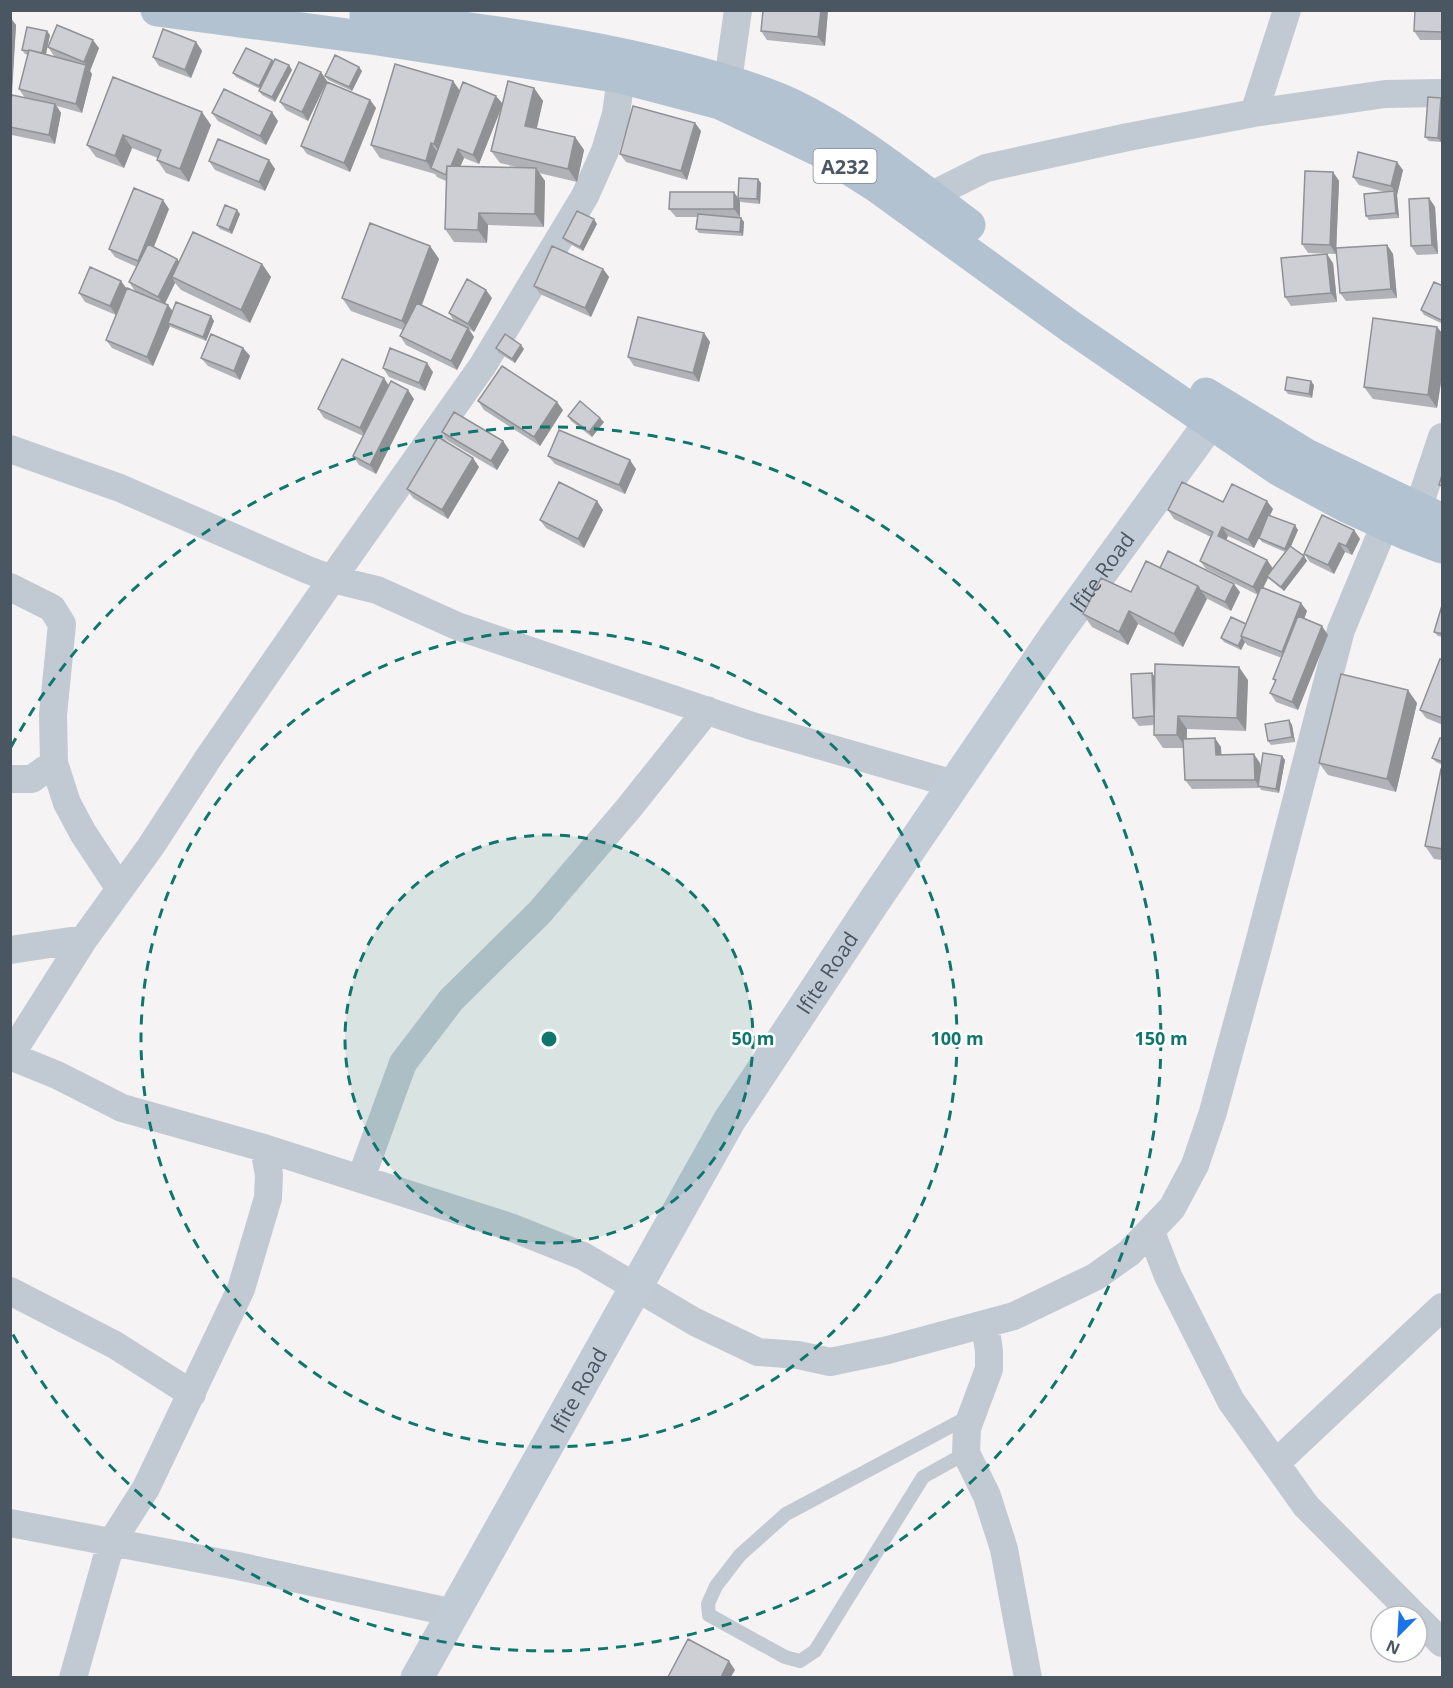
<svg xmlns="http://www.w3.org/2000/svg" width="1453" height="1688" font-family="'Open Sans',sans-serif">
<rect width="100%" height="100%" fill="#f5f3f3"/>
<g fill="none" stroke-linecap="round" stroke-linejoin="round">
<path stroke="#c1cad2" stroke-width="14" d="M966,1453L923,1477L815,1651L800,1661L785,1657L709,1615L708,1604L716,1586L740,1555L786,1514L970,1416"/>
<path stroke="#c1cad2" stroke-width="28" d="M728,81L738,10
M1254,113L1385,94L1442,93
M930,196L986,168L1128,137L1254,113L1287,10
M10,449L120,488L308,570L332,579L377,590L457,626L752,726L954,784
M1408,529L1418,509L1442,437
M10,587L52,608L62,624L53,715L54,763L67,803L83,833L120,889
M10,779H32L54,763
M10,950L84,939
M10,1056L57,1075L122,1108L264,1148L510,1227L583,1256L695,1322L758,1352L798,1355L830,1362L888,1350L1014,1316L1095,1277L1129,1253L1172,1208L1195,1165L1213,1112L1259,943L1341,630L1385,524L1395,504
M10,1056L84,939L151,846L209,757L332,579L483,365L585,196L605,151L616,114L621,77
M361,1178L403,1063L451,1000L540,912L628,809L707,710
M1151,1232L1168,1276L1231,1401L1306,1506L1415,1616
M10,1291L115,1345L192,1394
M985,1324L989,1351V1369L967,1428L966,1453L987,1496L1004,1549L1028,1678
M1276,1463L1442,1307
M10,1523L238,1566L454,1613
M1417,1618L1442,1643
M73,1678L111,1543L146,1488L241,1289L268,1198L269,1175L264,1148"/>
<path stroke="#c1cbd6" stroke-width="33" id="s1" d="M417,1678L729,1121L875,900L1055,636L1210,423"/>
<path stroke="#b3c2d1" stroke-width="33" d="M157,10L378,39L621,77L720,103L823,152L875,185L1071,327L1278,469L1346,506L1405,533L1442,547
M366,15C470,29 574,41 675,67C715,77 755,88 792,105C856,136 912,183 969,225
M1206,394L1308,456L1442,520"/>
</g>
<path fill="#b0b2b7" fill-rule="evenodd" d="M828,10L825,46L767,40L761,31Z
M1443,10V40H1420L1414,31Z
M10,17L16,25L11,98H25L19,89L28,55L25,54L22,50L50,35L46,54L58,58L54,56L48,47L99,48L90,71L92,74L82,113L57,106L61,113L55,144L12,135L10,133Z
M196,42L202,51L191,78L159,66L153,57Z
M272,60L274,62L289,65L292,70L275,102L262,95L259,91L260,89L236,77L233,73Z
M362,71L352,91L328,80L325,76Z
M321,72L327,81L308,121L286,110L280,102Z
M113,77L211,125L189,182L166,173L157,160L158,158L132,148L124,168L96,157L87,145Z
M453,81L460,91L502,104L534,88L543,101L537,128L575,137L584,150L577,182L539,173L545,181L544,227L488,225L487,243L454,242L445,229L446,181L437,177L435,174L380,158L371,145ZM502,105L491,151L500,163L517,167L460,166L464,158L479,164Z
M1441,98L1443,101L1441,142L1429,141L1425,137Z
M370,100L376,108L350,172L307,154L301,146Z
M212,113L278,121L266,145L218,121Z
M695,123L701,131L687,180L626,162L620,154Z
M269,160L275,169L265,191L215,170L209,161Z
M1403,170L1397,195L1399,218L1369,220L1366,216L1385,192L1359,185L1353,177Z
M1333,172L1339,181L1336,254L1308,253L1302,244Z
M761,183L760,204L741,202L740,201V217L744,222L743,236L699,233L696,229L697,217H676L669,209L738,198Z
M1429,198L1435,207L1438,254L1417,255L1411,246Z
M169,209L154,247L177,259L179,262L262,264L271,277L250,323L181,290L175,283L165,304L168,305L173,311L211,316L214,321L206,341L171,327L170,326L153,366L112,348L106,340L116,315L85,302L79,293L127,289L135,291L129,282L137,267L115,257L109,249Z
M240,214L232,234L220,229L217,225Z
M597,224L583,251L566,242L563,238Z
M1387,245L1393,254L1397,298L1346,301L1340,293Z
M430,246L439,259L422,305L454,321L449,313L492,298L474,332L469,329L474,337L457,370L406,345L400,336L403,330L351,311L342,298Z
M1333,263L1337,302L1291,306L1285,297Z
M603,269L609,277L591,317L540,294L534,286Z
M1443,286V324L1424,315L1421,310Z
M1437,327L1443,334V369L1437,408L1373,399L1364,387Z
M704,333L710,342L699,382L634,366L628,357Z
M243,348L250,356L240,380L208,366L201,358Z
M496,348L524,349L515,363L499,353Z
M383,368L433,372L425,391L389,377Z
M389,385L414,399L376,474L359,465L353,456L363,436L324,418L318,409Z
M1314,385L1312,398L1288,394L1285,390Z
M478,401L563,410L540,446L484,410Z
M568,416L604,422L592,437L571,421Z
M442,432L503,441L509,450L497,470L448,441Z
M548,456L636,469L625,494L555,464Z
M479,467L448,519L413,498L407,489Z
M1223,502L1273,509L1270,515L1298,530L1291,546L1304,556L1307,561L1284,591L1268,578L1263,588L1307,611L1304,619L1328,635L1298,710L1276,702L1270,693L1275,681L1273,679L1282,658L1247,645L1245,642L1241,650L1224,642L1221,638L1246,624L1258,595L1206,569L1200,561L1211,537L1174,519L1168,510ZM1228,536L1254,548L1259,538L1262,542L1285,552L1273,568L1267,560L1226,540Z
M603,510L584,548L546,528L540,520Z
M1354,530L1360,539L1352,555L1345,552L1334,574L1310,562L1304,554Z
M1160,568L1240,592L1231,611L1206,598L1183,647L1138,624L1128,645L1092,627L1083,614L1131,592Z
M1443,602V637L1438,636L1434,632Z
M1443,660V725L1426,718L1420,710Z
M1155,677L1248,680L1246,731L1187,729V739L1221,747V755L1260,763V773L1282,756L1285,760L1279,793L1261,790L1260,788L1192,789L1185,780L1184,748H1163L1154,735V725L1139,726L1133,718Z
M1417,703L1396,792L1328,775L1319,763Z
M1289,720L1292,725L1295,742L1271,745L1268,741Z
M1443,739V765L1436,762L1432,758Z
M1443,769V860L1434,859L1425,846Z"/>
<path fill="#909195" d="M821,10H828L825,46L818,37Z
M10,17L16,25L11,111H10Z
M47,31L50,35L45,58L42,54Z
M93,40L99,48L90,71L92,74L82,113L76,104L86,65L84,62Z
M196,42L202,51L191,78L185,70Z
M272,60L275,64L262,90L259,86Z
M289,65L292,70L275,102L272,97Z
M359,67L362,71L352,91L349,87Z
M321,72L327,81L308,121L302,112Z
M453,81L462,94L443,157L434,144Z
M534,88L543,101L534,139L525,126Z
M496,96L503,104L479,164L473,155Z
M1441,98L1443,101L1441,142L1438,138Z
M370,100L376,108L350,172L344,163Z
M55,104L61,113L55,144L49,135Z
M202,112L211,125L189,182L180,169Z
M272,112L278,121L266,145L260,136Z
M695,123L701,131L687,180L681,171Z
M123,135L132,148L124,168L115,156Z
M575,137L584,150L577,182L568,169Z
M431,143L440,156L431,168L435,174L426,161Z
M458,149L464,158L453,184L447,175Z
M269,160L275,169L265,191L259,182Z
M1397,162L1403,170L1397,195L1391,186Z
M536,168L545,181L544,227L535,214Z
M1333,172L1339,181L1336,254L1330,245Z
M758,179L761,183L760,204L757,199Z
M1394,191L1397,195L1399,218L1396,213Z
M734,192L740,201V217L734,209Z
M1429,198L1435,207L1438,254L1432,245Z
M163,200L169,209L144,270L138,261Z
M237,210L240,214L232,234L229,230Z
M479,213L488,225L487,243L478,230Z
M741,218L744,222L743,236L740,232Z
M594,219L597,224L583,251L580,247Z
M1387,245L1393,254L1397,298L1391,289Z
M430,246L439,259L411,333L402,321Z
M1327,254L1333,263L1337,302L1331,293Z
M177,259L183,267L172,277L175,283L164,305L158,297Z
M262,264L271,277L250,323L241,310Z
M603,269L609,277L591,317L585,308Z
M121,281L127,289L116,315L110,306Z
M486,290L492,298L474,332L468,324Z
M168,305L174,314L168,323L170,326L153,366L147,357Z
M211,316L214,321L206,341L203,337Z
M1437,327L1443,334V369L1437,408L1428,395Z
M468,328L474,337L457,370L451,361Z
M704,333L710,342L699,382L693,373Z
M521,345L524,349L515,363L512,359Z
M243,348L250,356L240,380L234,371Z
M427,363L433,372L425,391L419,383Z
M384,378L390,387L366,437L360,428Z
M1311,381L1314,385L1312,398L1309,394Z
M408,390L414,399L376,474L370,465Z
M557,402L563,410L540,446L534,437Z
M600,418L604,422L592,437L589,432Z
M503,441L509,450L497,470L491,461Z
M473,458L479,467L448,519L442,510Z
M630,460L636,469L625,494L619,485Z
M597,501L603,510L584,548L578,539Z
M1267,501L1273,509L1254,548L1248,540Z
M1295,525L1298,530L1288,553L1285,549Z
M1222,527L1228,536L1224,544L1218,536Z
M1354,530L1360,539L1352,555L1346,546Z
M1339,543L1345,552L1334,574L1328,565Z
M1304,556L1307,561L1284,591L1281,587Z
M1267,560L1273,569L1267,576L1268,578L1259,596L1253,587Z
M1234,584L1240,592L1231,611L1225,602Z
M1198,586L1207,599L1183,647L1174,634Z
M1301,603L1307,611L1288,661L1282,652Z
M1129,611L1138,624L1128,645L1119,632Z
M1322,626L1328,635L1298,710L1292,702Z
M1242,638L1245,642L1241,650L1238,646Z
M1239,667L1248,680L1246,731L1237,718Z
M1152,673L1158,681L1155,716Z
M1408,690L1417,703L1396,792L1387,779Z
M1178,716L1187,729L1186,748L1177,735Z
M1289,720L1292,725L1295,742L1292,737Z
M1215,738L1221,747L1222,764L1216,755Z
M1254,754L1260,763L1261,786H1259L1255,780Z
M1282,756L1285,760L1279,793L1276,789Z
M729,1661L735,1670L731,1677H721Z"/>
<path fill="#cdcfd5" stroke="#909195" stroke-width="1.5" d="M763,10H821L818,37L761,31Z
M1415,10H1443V32L1414,31Z
M57,25L93,40L84,62L48,47Z
M27,27L47,31L42,53L29,50V51L22,50Z
M163,29L196,42L185,70L153,57Z
M246,48L272,60L259,86L233,73Z
M29,50L86,65L76,104L19,89Z
M335,55L359,67L349,87L325,76Z
M275,59L289,65L272,97L259,91Z
M299,62L321,72L302,112L280,102Z
M395,64L453,81L434,144L431,143L426,161L371,145Z
M113,77L202,112L180,169L157,160L161,150L123,135L115,156L87,145Z
M508,81L534,88L525,126L575,137L568,169L491,151Z
M327,82L370,100L344,163L301,146Z
M463,82L496,96L473,155L458,149L451,166H447L446,175L431,168Z
M224,89L272,112L260,136L212,113Z
M12,95L55,104L49,135L10,127V103Z
M1428,97L1441,98L1438,138L1425,137Z
M633,106L695,123L681,171L620,154Z
M218,139L269,160L259,182L209,161Z
M1358,152L1397,162L1391,186L1353,177Z
M447,166L536,168L535,214L479,213L478,230L445,229Z
M1305,171L1333,172L1330,245L1302,244Z
M739,178L758,179L757,199L738,198Z
M134,188L163,200L138,261L109,249Z
M1394,191L1396,213L1366,216L1364,194Z
M670,192H734V209H669Z
M1429,198L1432,245L1411,246L1409,199Z
M225,205L237,210L229,230L217,225Z
M577,211L594,219L580,247L563,238Z
M698,214L741,218L740,232L696,229Z
M370,223L430,246L402,321L342,298Z
M193,232L262,264L241,310L172,277Z
M148,244L177,259L158,297L129,282Z
M1387,245L1391,289L1340,293L1336,248Z
M552,246L603,269L585,308L534,286Z
M1327,254L1331,293L1285,297L1281,258Z
M90,267L121,281L110,306L79,293Z
M467,279L486,290L468,324L449,313Z
M1434,282L1443,286V321L1421,310Z
M127,288L168,305L147,357L106,340Z
M176,302L211,316L203,337L168,323Z
M417,303L468,328L451,361L400,336Z
M638,317L704,333L693,373L628,357Z
M1373,318L1437,327L1428,395L1364,387Z
M211,334L243,348L234,371L201,358Z
M505,334L521,345L512,359L496,348Z
M390,348L427,363L419,383L383,368Z
M342,359L384,378L360,428L318,409Z
M502,366L557,402L534,437L478,401Z
M1287,377L1311,381L1309,394L1285,390Z
M391,381L408,390L370,465L353,456Z
M580,401L600,418L589,432L568,416Z
M454,412L503,441L491,461L442,432Z
M559,430L630,460L619,485L548,456Z
M438,437L473,458L442,510L407,489Z
M1443,472V486L1439,485Z
M559,482L597,501L578,539L540,520Z
M1182,482L1223,502L1232,484L1267,501L1248,540L1222,527L1218,536L1267,560L1253,587L1200,561L1213,532L1168,510Z
M1268,515L1295,525L1285,549L1259,538Z
M1322,515L1354,530L1346,546L1339,543L1328,565L1304,554Z
M1290,546L1304,556L1281,587L1267,576Z
M1168,551L1234,584L1225,602L1200,590L1198,586L1160,568Z
M1146,561L1198,586L1174,634L1129,611L1119,632L1083,614L1101,578L1131,592Z
M1261,587L1301,603L1282,652L1241,636Z
M1443,602V634L1434,632Z
M1298,616L1322,626L1292,702L1270,693L1276,680L1273,679Z
M1231,617L1246,624L1241,636L1242,638L1238,646L1221,638Z
M1440,659L1443,660V718L1420,710Z
M1155,664L1239,667L1237,718L1178,716L1177,735H1154Z
M1152,673L1154,716L1133,718L1131,674Z
M1341,674L1408,690L1387,779L1319,763Z
M1289,720L1292,737L1268,741L1265,724Z
M1215,738L1216,755L1254,754L1255,780H1185L1183,739Z
M1440,738L1443,739V762L1432,758Z
M1263,753L1282,756L1276,789L1258,786Z
M1441,769H1443V849L1425,846Z
M688,1639L729,1661L721,1677H668Z"/>
<circle cx="549" cy="1039" r="204" fill="#0f766e" fill-opacity=".12"/>
<g fill="none" stroke="#0f766e" stroke-width="3" stroke-dasharray="10 8">
<circle cx="549" cy="1039" r="204"/>
<circle cx="549" cy="1039" r="408"/>
<path d="M11 747A612 612 0 1 1 11 1331"/>
</g>
<g text-anchor="middle" dominant-baseline="central" stroke-width="5" stroke-linejoin="round" paint-order="stroke">
<rect fill="#fff" stroke="#808990" stroke-width="1.5" x="813.5" y="149" width="63" height="34" rx="4.5"/>
<g font-size="20" font-weight="bold" fill="#4a5661">
<text x="845" y="166">A232</text>
</g>
<g font-size="21" fill="#4a5661" stroke="#fff">
<text stroke="none"><textPath href="#s1" startOffset="1302">Ifite Road</textPath></text>
<text stroke="none"><textPath href="#s1" startOffset="816">Ifite Road</textPath></text>
<text stroke="none"><textPath href="#s1" startOffset="330">Ifite Road</textPath></text>
</g>
</g>
<circle cx="549" cy="1039" r="9" fill="#0f766e" stroke="#fff" stroke-width="3"/>
<g font-size="18" text-anchor="middle" font-weight="bold" fill="#0f766e" stroke="#fff" stroke-width="5" stroke-linejoin="round" paint-order="stroke">
<text x="753" y="1045">50 m</text>
<text x="957" y="1045">100 m</text>
<text x="1161" y="1045">150 m</text>
</g>
<rect width="1453" height="1688" fill="none" stroke="#4a5661" stroke-width="24"/>
<g transform="translate(1399 1634) rotate(204)"><circle r="28" fill="#ffffff" stroke="#b7bbc0" stroke-width="1.5"/>
<path d="M0-4.5L10 22L0 15L-10 22Z" fill="#1a73e8"/>
<text y="-9" font-size="16" font-weight="bold" text-anchor="middle" fill="#4a5661">N</text>
</g>
</svg>
